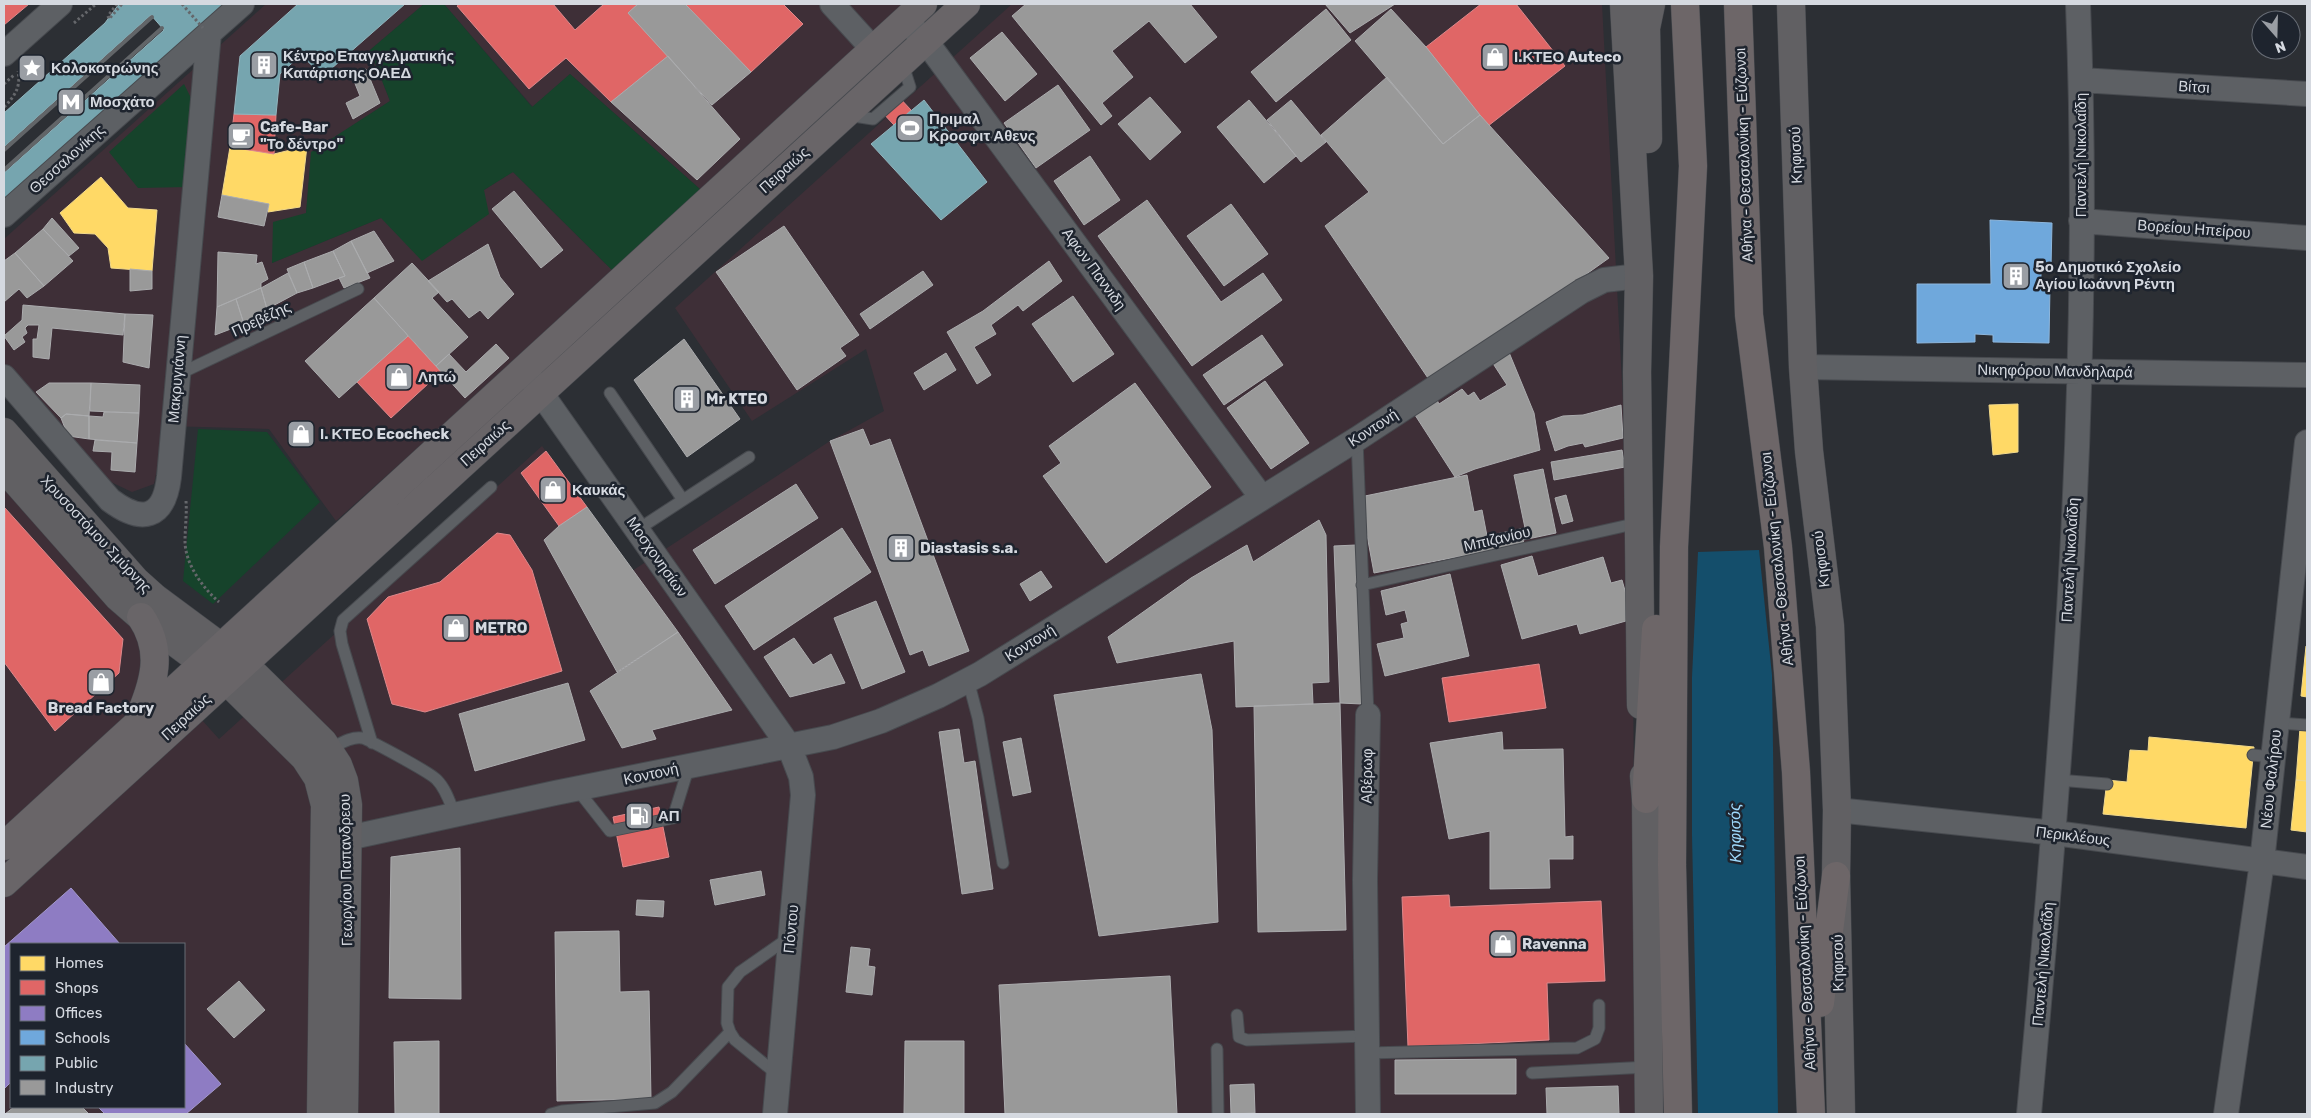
<svg xmlns="http://www.w3.org/2000/svg" width="2311" height="1118" font-family="Rubik,sans-serif">
<rect width="100%" height="100%" fill="#2c2f34"/>
<path fill="#3e2f37" fill-rule="evenodd" d="M266,4H424L370,50L390,101L312,152L306,213L272,263L381,218L484,190L513,172L614,272L336,521L269,429L166,426L154,484L132,492L96,475L4,369V239Z
M444,4H911L701,190L570,74L533,107Z
M1012,4H1602L1632,571L1637,1114H4V484L135,632L156,669L219,739L542,446L632,571L830,441L884,411L866,349L752,421L675,308ZM11,944H184V1107H11Z"/>
<path fill="#16432b" d="M424,4H444L532,107L570,74L701,190L614,272L513,172L484,190L489,214L422,261L381,218L272,263L273,222L306,213L311,152L390,101L370,50Z
M184,84L194,104L188,187L138,188L109,152Z
M198,429L267,432L320,502L213,604L183,581Z"/>
<path fill="#144e6b" d="M1759,550L1772,675L1778,1114H1698L1692,835V677L1698,552Z"/>
<path fill="#ffd966" stroke="#f2d98b" d="M307,146L300,207L268,212L269,204L222,195L230,147L274,154Z
M101,177L128,208L157,210L152,271L111,268L108,248L95,234L74,233L60,213Z
M2018,404V452L1993,455L1989,405Z
M2306,646H2307V697L2301,696Z
M2300,728L2307,729V781L2296,780Z
M2149,737L2254,747L2246,828L2103,814L2107,780L2127,782L2130,750L2148,751Z
M2296,780L2307,781V832L2291,830Z"/>
<path fill="#e06666" stroke="#dd888b" d="M4,4H29L4,25Z
M460,4H553L575,30L604,4H638L628,13L668,56L611,102L566,58L529,89L457,6Z
M685,4H783L803,24L751,72Z
M1481,4H1516L1565,66L1488,126L1426,47Z
M897,95L911,110L894,125L880,110Z
M234,114L276,115L274,154L230,147Z
M408,336L441,372L391,418L357,382Z
M546,451L587,507L559,526L521,473Z
M5,508L123,639L119,673L55,731L4,662Z
M497,533L510,535L532,570L562,671L425,712L392,704L367,619L388,597L440,582Z
M1539,664L1546,708L1449,722L1442,678Z
M659,807L669,857L623,867L613,817Z
M1449,895L1450,907L1601,901L1605,981L1547,983L1549,1040L1408,1047L1402,897Z"/>
<path fill="#8e7cc3" stroke="#a398cc" d="M71,888L120,944H11V1082L4,1089V947Z
M184,1043L221,1084L186,1114H105L98,1107H184Z"/>
<path fill="#6fa8dc" stroke="#8eb7dd" d="M1990,220L2052,223L2051,268H2041V285H2050L2049,343L1993,342V335L1975,334V342L1917,343V284H1991Z"/>
<path fill="#76a5af" stroke="#92b5be" d="M119,4H230L4,206V173L164,30L151,15L4,147V113L105,23Z
M298,4H405L323,76L301,55L280,74L276,115L234,114L240,56Z
M924,100L987,182L941,220L871,144Z"/>
<path fill="#999" stroke="#abacae" d="M638,4H685L751,72L712,105L628,13Z
M1026,4H1190L1217,37L1185,63L1149,21L1112,51L1133,77L1102,103L1112,116L1101,125L1012,16Z
M1325,4H1395L1350,33Z
M1326,9L1351,40L1276,102L1251,72Z
M1391,9L1426,47L1480,115L1443,144L1355,41Z
M1002,32L1037,74L1005,101L970,58Z
M668,56L740,139L697,180L611,102Z
M366,69L380,103L353,119L346,103L360,96L352,76Z
M1387,77L1443,144L1480,115L1609,258L1432,384L1325,226L1369,192L1321,135Z
M1058,85L1090,130L1036,168L1004,123Z
M1150,97L1181,132L1150,160L1118,124Z
M1249,100L1296,156L1264,183L1217,127Z
M1291,100L1326,142L1301,162L1267,120Z
M1090,156L1120,200L1084,225L1054,181Z
M514,191L563,250L541,268L492,209Z
M222,195L269,204L264,226L218,217Z
M1147,200L1221,302L1263,273L1282,300L1192,366L1098,236Z
M1231,204L1268,254L1224,286L1187,236Z
M52,218L79,248L69,256L43,229Z
M784,226L859,335L840,348L846,356L797,390L716,272Z
M43,229L73,261L44,286L15,253Z
M374,231L394,261L367,273L351,241Z
M351,241L370,278L344,288L339,278L345,276L333,251Z
M488,244L500,277L514,294L488,319L480,310L469,318L452,299L447,302L428,281Z
M333,251L345,276L313,288L304,262Z
M218,252L257,255L256,264L262,262L268,279L261,283V288L217,307Z
M15,253L44,286L27,298L19,289L4,302V261Z
M1049,261L1062,281L1023,311L1018,305L991,325L996,334L974,347L991,375L977,384L947,332L983,311Z
M304,262L313,288L297,293L287,269Z
M412,263L439,292L432,298L468,337L436,366L374,298Z
M130,269L152,271V289L130,291Z
M923,271L933,285L870,329L860,314Z
M288,273L297,293L267,309L261,288Z
M261,288L267,309L244,324L236,299Z
M1073,296L1114,354L1073,382L1032,324Z
M374,298L408,336L339,398L305,361Z
M236,299L244,324L215,335L217,307Z
M23,305L125,314L123,335L52,328L49,359L33,357V339H37L39,325H28L25,328L27,333L22,337L25,342L14,350L4,336L22,320Z
M125,314L153,315L149,368L123,362Z
M1262,335L1283,365L1224,405L1203,375Z
M684,339L740,419L687,457L634,380Z
M496,344L509,358L465,398L436,366L449,354L466,372Z
M1508,350L1534,413L1540,450L1475,469L1455,477L1415,415L1437,400L1439,404L1462,389L1468,396L1474,392L1480,401L1507,385L1492,362Z
M946,353L956,370L924,390L914,373Z
M1265,381L1309,443L1271,469L1227,408Z
M49,383H91L89,416L66,414L61,418L36,392Z
M91,383L140,385L139,413L90,411Z
M1135,383L1211,487L1106,563L1043,476L1061,463L1049,446Z
M1621,405L1623,438L1585,447L1583,443L1568,446L1555,451L1546,422L1563,416L1583,415Z
M104,412L139,413L137,443L89,439V416L103,417Z
M66,414L89,416V439L68,436L61,418Z
M863,429L870,446L890,439L969,651L929,666L923,650L910,655L830,441Z
M95,440L137,443L135,472L111,470L112,452L93,451Z
M1622,450L1625,467L1554,480L1551,462Z
M1543,469L1556,533L1523,540L1524,544L1374,573L1360,497L1467,475L1474,512L1482,510L1487,536L1525,528L1514,475Z
M796,484L818,518L715,584L693,550Z
M1566,495L1573,521L1562,524L1555,498Z
M587,507L678,632L617,672L544,540L559,526Z
M1319,520L1326,535L1329,682L1312,683L1313,704L1236,707L1234,641L1117,663L1108,637L1191,578L1247,545L1253,562Z
M842,528L871,572L754,650L725,606Z
M1356,545L1362,704L1340,703L1334,546Z
M1532,556L1538,576L1603,557L1611,583L1622,580L1633,619L1580,634L1577,624L1522,639L1501,565Z
M1041,571L1052,587L1030,601L1020,584Z
M1450,574L1469,656L1385,676L1377,644L1404,638L1401,624L1408,622L1405,610L1386,615L1381,591Z
M876,601L905,672L862,689L834,618Z
M678,632L732,710L652,730L656,739L622,748L590,691Z
M794,638L813,665L831,654L845,683L790,697L764,657Z
M1201,674L1212,730L1218,922L1099,936L1054,695Z
M568,683L585,740L475,771L459,714Z
M1340,703L1346,930L1258,932L1254,706Z
M959,729L964,763L975,761L993,889L962,894L939,732Z
M1502,732L1503,750L1563,749L1565,837L1573,836V859H1549L1550,888L1490,889V831L1449,839L1430,743Z
M1021,738L1031,792L1013,796L1003,742Z
M460,848L461,999L389,998L391,857Z
M761,871L765,895L715,905L710,880Z
M637,900L664,901L663,917L636,915Z
M619,931L620,992L649,991L651,1099L557,1101L555,932Z
M851,947L870,949L868,966L875,967L872,995L846,992Z
M1170,976L1177,1114H1005L999,985Z
M239,981L265,1010L234,1038L207,1009Z
M439,1041V1114H395L394,1042Z
M905,1041H964V1114H904Z
M1516,1059V1094H1395V1060Z
M1254,1084L1255,1113L1231,1114L1230,1085Z
M1618,1086L1619,1114H1547L1546,1088Z
M14,1107H82L89,1114H5Z"/>
<g fill="none" stroke-linecap="round" stroke-linejoin="round">
<defs>
<path id="lane" d="M847,115L873,119L910,87L902,62
M177,375L358,289
M610,393L683,500
M1357,439L1368,715
M637,530L749,457
M1362,585L1638,523
M968,680L978,718L1003,863
M2277,723L2307,725
M372,743L342,644L340,631L343,620L491,487
M329,749C338,745 351,736 362,738C370,740 431,773 437,780C446,789 450,803 455,815
M2253,755L2273,757
M2058,780L2107,784
M577,789L610,831L673,818L689,766
M1237,1015L1239,1037L1247,1040L1367,1036
M1217,1049L1218,1114
M1367,1053L1577,1048L1595,1039L1599,1028V1005
M1532,1073L1648,1067
M778,1075L735,1040L730,1032L727,1023L728,987L740,972L790,937
M551,1114L562,1111L655,1103L672,1092L730,1032"/>
<path id="street" d="M832,4L873,49
M905,20L925,40L1262,498
M4,54L60,4
M2081,80L2307,94
M4,215L242,4
M2081,221L2307,238
M1803,367L2307,375
M524,369L789,746L801,777L803,795L775,1114
M4,377L110,500C142,524 164,519 169,477L209,33
M1368,715L1365,880L1368,1114
M1837,810L2055,833L2307,867
M348,838L555,793L833,737L881,721L938,696L980,674L1357,439L1582,291L1604,280L1639,276
M2029,1114C2063,745 2093,374 2078,4
M2226,1114L2262,862L2307,442"/>
<path id="secondary" d="M1624,4L1639,276L1637,372L1641,705
M1791,4L1803,367L1809,451L1830,626L1837,810L1836,876L1841,1114
M1648,139L1646,28L1651,4
M4,432L136,581L155,598L244,664L323,742L338,765L344,781L348,805L344,1114
M4,468L118,597L141,617L226,680L305,758L318,778L325,805L321,1114
M1644,776L1646,799L1649,1114"/>
<path id="primary" d="M139,719C153,683 165,653 141,617
M4,846L923,4
M4,883L966,4"/>
<path id="highway" d="M1738,4L1749,315L1778,547L1796,772L1811,1114
M1646,799L1656,629
M1820,1003L1836,876
M1678,1114L1672,865L1674,547L1693,166L1685,4"/>
</defs>
<use href="#lane" stroke="#474a4f" stroke-width="13"/>
<use href="#street" stroke="#474a4f" stroke-width="26"/>
<use href="#secondary" stroke="#474a4f" stroke-width="29"/>
<use href="#primary" stroke="#474a4f" stroke-width="29"/>
<use href="#highway" stroke="#474a4f" stroke-width="29"/>
<path stroke="#65676b" stroke-width="3" stroke-dasharray="2.5 2.5" stroke-linecap="butt" d="M117,4L108,16L109,19L122,4
M74,23L96,4
M4,84L15,74
M4,107C15,96 21,87 18,71
M186,501C187,514 185,528 185,541C185,564 203,588 219,602"/>
<use href="#lane" stroke="#5d6064" stroke-width="11"/>
<use href="#street" stroke="#5d6064" stroke-width="24"/>
<use href="#secondary" stroke="#616063" stroke-width="28"/>
<use href="#primary" stroke="#696568" stroke-width="28"/>
<use href="#highway" stroke="#6d6668" stroke-width="28"/>
<path stroke="#626568" stroke-width="4" d="M4,150L152,17
M4,170L162,28"/>
<path stroke="#65676b" stroke-width="3" stroke-dasharray="2.5 2.5" stroke-linecap="butt" d="M182,4L203,28"/>
</g>
<defs>
<symbol id="shop-square" viewBox="-11 -11 22 22"><rect x="-9" y="-9" width="18" height="18" rx="4" fill="#9a9ea4" stroke="#1e242e"/><path d="M-5-2.5h2.3a2.7 3.5 0 0 1 5.4 0H5L5.5 6h-11ZM-1.5-2.5h3a1.5 2.3 0 0 0-3 0Z" fill="#fff"/></symbol>
<symbol id="building-square" viewBox="-11 -11 22 22"><rect x="-9" y="-9" width="18" height="18" rx="4" fill="#9a9ea4" stroke="#1e242e"/><path d="M-4-6H4V6H1V3H-1V6H-4ZM-2.5-4.3h1.7v1.8h-1.7ZM.8-4.3h1.7v1.8H.8ZM-2.5-1h1.7V.8h-1.7ZM.8-1h1.7V.8H.8Z" fill="#fff"/></symbol>
<symbol id="sight-square" viewBox="-11 -11 22 22"><rect x="-9" y="-9" width="18" height="18" rx="4" fill="#9a9ea4" stroke="#1e242e"/><path d="M0-6L1.8-2.2L6-1.7L2.9 1.2L3.7 5.4L0 3.3L-3.7 5.4L-2.9 1.2L-6-1.7L-1.8-2.2Z" fill="#fff"/></symbol>
<symbol id="metro-square" viewBox="-11 -11 22 22"><rect x="-9" y="-9" width="18" height="18" rx="4" fill="#9a9ea4" stroke="#1e242e"/><path d="M-5.5 5V-5H-3L0 0L3-5H5.5V5H3V-.5L0 4L-3-.5V5Z" fill="#fff"/></symbol>
<symbol id="stadium-square" viewBox="-11 -11 22 22"><rect x="-9" y="-9" width="18" height="18" rx="4" fill="#9a9ea4" stroke="#1e242e"/><path d="M0-5a6.5 5 0 1 0 0 10a6.5 5 0 1 0 0-10ZM-3.5-1.8h7v3.6h-7Z" fill="#fff"/></symbol>
<symbol id="cafe-square" viewBox="-11 -11 22 22"><rect x="-9" y="-9" width="18" height="18" rx="4" fill="#9a9ea4" stroke="#1e242e"/><path d="M-5.5-4.5H6V0H3Q3 3.5 0 3.5H-2.5Q-5.5 3.5-5.5 0ZM3-3.2v2h1.7v-2ZM-6 4.5H4V6H-6Z" fill="#fff"/></symbol>
<symbol id="fuel-square" viewBox="-11 -11 22 22"><rect x="-9" y="-9" width="18" height="18" rx="4" fill="#9a9ea4" stroke="#1e242e"/><path d="M-5.5-6h7V0h2V4h1.3V-2.5L3-4.5l.8-.8L6-3V5H2.5V1h-1V6h-7ZM-4.2-4.7v3.2H.2V-4.7Z" fill="#fff"/></symbol>
</defs>
<g fill-rule="evenodd">
<use href="#shop-square" x="1479" y="41" width="32" height="32"/>
<use href="#building-square" x="248" y="49" width="32" height="32"/>
<use href="#sight-square" x="16" y="52" width="32" height="32"/>
<use href="#metro-square" x="55" y="86" width="32" height="32"/>
<use href="#stadium-square" x="894" y="112" width="32" height="32"/>
<use href="#cafe-square" x="225" y="120" width="32" height="32"/>
<use href="#building-square" x="2000" y="260" width="32" height="32"/>
<use href="#shop-square" x="383" y="361" width="32" height="32"/>
<use href="#building-square" x="671" y="383" width="32" height="32"/>
<use href="#shop-square" x="285" y="418" width="32" height="32"/>
<use href="#shop-square" x="537" y="474" width="32" height="32"/>
<use href="#building-square" x="885" y="532" width="32" height="32"/>
<use href="#shop-square" x="440" y="612" width="32" height="32"/>
<use href="#shop-square" x="85" y="666" width="32" height="32"/>
<use href="#fuel-square" x="623" y="800" width="32" height="32"/>
<use href="#shop-square" x="1487" y="928" width="32" height="32"/>
</g>
<g text-anchor="middle" dominant-baseline="central" stroke-width="5" stroke-linejoin="round" paint-order="stroke">
<g font-size="15" font-weight="bold" fill="#d5d9e0" stroke="#1e242e" text-anchor="start">
<text x="283" y="56">Κέντρο Επαγγελματικής<tspan x="283" dy="17">Κατάρτισης ΟΑΕΔ</tspan></text>
<text x="1514" y="57">Ι.ΚΤΕΟ Auteco</text>
<text x="51" y="68">Κολοκοτρώνης</text>
<text x="90" y="102">Μοσχάτο</text>
<text x="929" y="119">Πριμαλ<tspan x="929" dy="17">Κροσφιτ Αθενς</tspan></text>
<text x="260" y="127">Cafe-Bar<tspan x="260" dy="17">"Το δέντρο"</tspan></text>
<text x="2035" y="267">5ο Δημοτικό Σχολείο<tspan x="2035" dy="17">Αγίου Ιωάννη Ρέντη</tspan></text>
<text x="418" y="377">Λητώ</text>
<text x="706" y="399">Mr KTEO</text>
<text x="320" y="434">Ι. ΚΤΕΟ Ecocheck</text>
<text x="572" y="490">Καυκάς</text>
<text x="920" y="548">Diastasis s.a.</text>
<text x="475" y="628">METRO</text>
<text x="101" y="708" text-anchor="middle">Bread Factory</text>
<text x="658" y="816">ΑΠ</text>
<text x="1522" y="944">Ravenna</text>
</g>
<g font-size="15" fill="#d5d9e0" stroke="#1e242e">
<text transform="translate(2194 87) rotate(4)">Βίτσι</text>
<text transform="translate(1744 155) rotate(-92)">Αθήνα - Θεσσαλονίκη - Εύζωνοι</text>
<text transform="translate(1796 155) rotate(-92)">Κηφισού</text>
<text transform="translate(2081 155) rotate(-90)">Παντελή Νικολαΐδη</text>
<text transform="translate(67 159) rotate(-42)">Θεσσαλονίκης</text>
<text transform="translate(784 170) rotate(-42)">Πειραιώς</text>
<text transform="translate(2194 229) rotate(4)">Βορείου Ηπείρου</text>
<text transform="translate(1094 269) rotate(54)">Αφων Παννιδη</text>
<text transform="translate(261 319) rotate(-25)">Πρεβέζης</text>
<text transform="translate(2055 371) rotate(1)">Νικηφόρου Μανδηλαρά</text>
<text transform="translate(177 379) rotate(-85)">Μακρυγιάννη</text>
<text transform="translate(1373 428) rotate(-33)">Κοντονή</text>
<text transform="translate(485 443) rotate(-42)">Πειραιώς</text>
<text transform="translate(96 534) rotate(47)">Χρυσοστόμου Σμύρνης</text>
<text transform="translate(1497 539) rotate(-13)">Μπιζανίου</text>
<text transform="translate(657 557) rotate(55)">Μοσχονησίων</text>
<text transform="translate(1777 559) rotate(-96)">Αθήνα - Θεσσαλονίκη - Εύζωνοι</text>
<text transform="translate(1821 559) rotate(-97)">Κηφισού</text>
<text transform="translate(2070 560) rotate(-87)">Παντελή Νικολαΐδη</text>
<text transform="translate(1030 643) rotate(-32)">Κοντονή</text>
<text transform="translate(186 717) rotate(-43)">Πειραιώς</text>
<text transform="translate(651 774) rotate(-12)">Κοντονή</text>
<text transform="translate(1367 776) rotate(-89)">Αβέρωφ</text>
<text transform="translate(2271 779) rotate(-84)">Νέου Φαλήρου</text>
<text transform="translate(2073 836) rotate(7)">Περικλέους</text>
<text transform="translate(346 870) rotate(-91)">Γεωργίου Παπανδρεου</text>
<text transform="translate(791 929) rotate(-85)">Πόντου</text>
<text transform="translate(1805 963) rotate(-93)">Αθήνα - Θεσσαλονίκη - Εύζωνοι</text>
<text transform="translate(1838 963) rotate(-91)">Κηφισού</text>
<text transform="translate(2043 964) rotate(-85)">Παντελή Νικολαΐδη</text>
</g>
<g font-size="16" font-style="italic" fill="#9ed8fb" stroke="#1e242e">
<text transform="translate(1735 833) rotate(-91)">Κηφισός</text>
</g>
</g>
<rect width="2311" height="1118" fill="none" stroke="#d5d9e0" stroke-width="10"/>
<rect x="10" y="943" width="175" height="165" fill="#1e242e" stroke="#676c75"/>
<rect x="20" y="956" width="25" height="15" fill="#ffd966" stroke="#676c75"/>
<text x="55" y="968" font-size="15" fill="#d5d9e0">Homes</text>
<rect x="20" y="980" width="25" height="15" fill="#e06666" stroke="#676c75"/>
<text x="55" y="993" font-size="15" fill="#d5d9e0">Shops</text>
<rect x="20" y="1006" width="25" height="15" fill="#8e7cc3" stroke="#676c75"/>
<text x="55" y="1018" font-size="15" fill="#d5d9e0">Offices</text>
<rect x="20" y="1030" width="25" height="15" fill="#6fa8dc" stroke="#676c75"/>
<text x="55" y="1043" font-size="15" fill="#d5d9e0">Schools</text>
<rect x="20" y="1056" width="25" height="15" fill="#76a5af" stroke="#676c75"/>
<text x="55" y="1068" font-size="15" fill="#d5d9e0">Public</text>
<rect x="20" y="1080" width="25" height="15" fill="#999999" stroke="#676c75"/>
<text x="55" y="1093" font-size="15" fill="#d5d9e0">Industry</text>
<g transform="translate(2276 35) rotate(160)"><circle r="24" fill="#1e242e" stroke="#676c75"/>
<path d="M0-4L9 19L0 12L-9 19Z" fill="#9a9ea4"/>
<text y="-8" font-size="14" font-weight="bold" text-anchor="middle" fill="#d5d9e0">N</text>
</g>
</svg>
